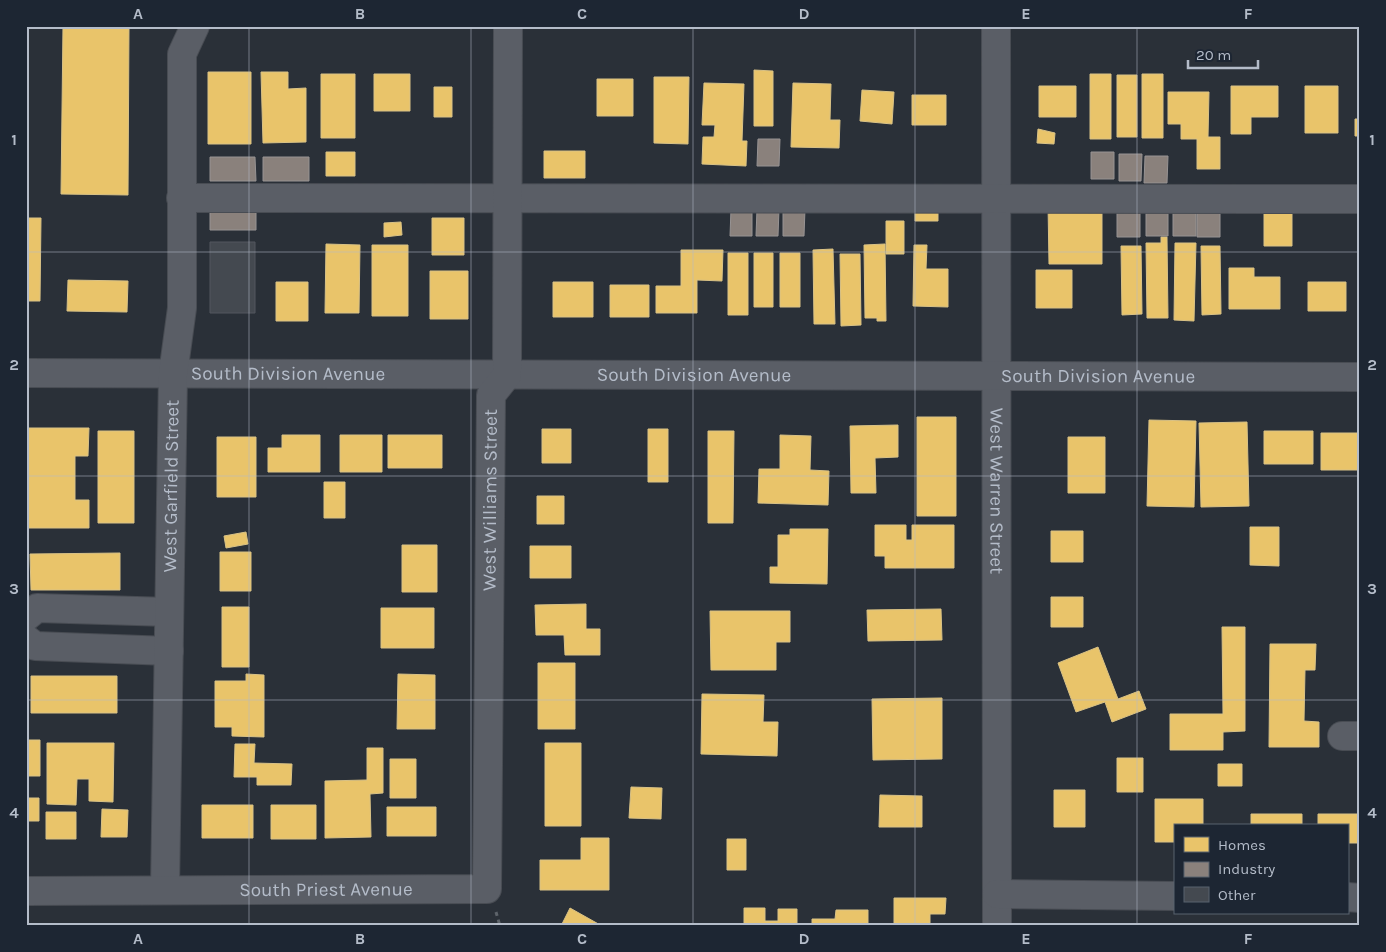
<svg xmlns="http://www.w3.org/2000/svg" width="1386" height="952" font-family="Karla,sans-serif">
<rect width="100%" height="100%" fill="#2a3038"/>
<path fill="#e9c46a" stroke="#d9c286" d="M63,26H129L128,195L61,194Z
M754,70L773,71V126H754Z
M208,72H251V144H208Z
M261,72H288V89L306,88V142L263,143Z
M321,74H355V138H321Z
M374,74H410V111H374Z
M1090,74H1111V139H1090Z
M1142,74H1163V138H1142Z
M1117,75H1137V137H1117Z
M654,77H689L688,144L654,143Z
M597,79H633V116H597Z
M704,83L744,84L742,141H747L746,166L702,164L703,137H714L715,125H702Z
M793,83L831,84L830,120H840L839,148L791,147Z
M1039,86H1076V117H1039Z
M1231,86H1278V117H1251V134H1231Z
M1305,86H1338V133H1305Z
M434,87H452V117H434Z
M862,90L894,92L892,124L860,121Z
M1168,92H1209L1208,137H1220V169H1197V139H1181V124H1168Z
M912,95H946V125H912Z
M1355,119H1360V136H1355Z
M1038,129L1055,133L1054,144L1037,143Z
M544,151H585V178H544Z
M326,152H355V176H326Z
M1048,204L1102,210V264H1049Z
M915,205H938V221H915Z
M1264,206H1292V246H1264Z
M26,218H41L40,301H26Z
M432,218H464V255H432Z
M886,221H904V254H886Z
M401,222L402,235L384,237V223Z
M1161,237H1167L1168,318H1147L1146,243H1161Z
M1175,243H1196L1194,321L1174,320Z
M326,244L360,245L359,313H325Z
M885,244L886,321H877V318H865L864,245Z
M372,245H408V316H372Z
M914,245H927L926,269H948V307L913,306Z
M1121,246H1141L1142,314L1122,315Z
M1201,246H1220L1221,314L1202,315Z
M833,249L835,324H814L813,250Z
M681,250H723L722,281L697,280V313H656V286H681Z
M728,253H748V315H728Z
M754,253H773V307H754Z
M780,253H800V307H780Z
M840,254H860L861,325L841,326Z
M1229,268H1254V277H1280V309H1229Z
M1036,270H1072V308H1036Z
M430,271H468V319H430Z
M68,280L128,281L127,312L67,311Z
M276,282H308V321H276Z
M553,282H593V317H553Z
M1308,282H1346V311H1308Z
M610,285H649V317H610Z
M917,417H956V516H917Z
M1149,420L1196,421L1194,507L1147,506Z
M1247,422L1249,506L1201,507L1199,423Z
M898,425V457L875,458L876,493H851L850,426Z
M26,428H89L88,456H75V500H89V528H26Z
M542,429H571V463H542Z
M648,429H668V482H648Z
M98,431H134V523H98Z
M708,431H734L733,523H708Z
M1264,431H1313V464H1264Z
M1321,433H1360V470H1321Z
M282,435H320V472H268V448H282Z
M340,435H382V472H340Z
M388,435H442V468H388Z
M780,435L811,436L810,470L829,471L828,505L758,503L759,469H780Z
M217,437H256V497H217Z
M1068,437H1105V493H1068Z
M324,482H345V518H324Z
M537,496H564V524H537Z
M875,525H906V540H912V525H954V568H885V556H875Z
M1250,527H1279V566L1250,565Z
M790,529H828L827,584L770,583V567H778V535H790Z
M1051,531H1083V562H1051Z
M246,532L248,544L226,548L224,536Z
M402,545H437V592H402Z
M530,546H571V578H530Z
M220,552H251V591H220Z
M120,553V590H31L30,554Z
M1051,597H1083V627H1051Z
M586,604V629H600V655H565L564,635H536L535,605Z
M222,607H249V667H222Z
M381,608H434V648H381Z
M941,609L942,640L868,641L867,610Z
M710,611H790V642H776V670H711Z
M1222,627H1245V731L1223,732V750H1170V714H1223Z
M1270,644H1316L1315,670H1305L1304,721L1319,722V747H1269Z
M1098,647L1118,699L1139,691L1146,709L1112,722L1105,702L1076,712L1058,663Z
M538,663H575V729H538Z
M246,674L264,675V737L232,736V727H215V681H246Z
M398,674L435,675V729H397Z
M31,676H117V713H31Z
M702,694L764,695L763,722H778L777,756L701,754Z
M942,698V759L873,760L872,699Z
M26,740H40V776H26Z
M47,743H114L113,802L89,801V779H77L76,805L47,804Z
M545,743H581V826H545Z
M235,744H255L254,763L292,764L291,785H257V777H234Z
M367,748H383V793L370,794L371,837L325,838V781L367,780Z
M1117,758H1143V792H1117Z
M390,759H416V798H390Z
M1218,764H1242V786H1218Z
M631,787L662,788L661,819L629,818Z
M1054,790H1085V827H1054Z
M880,795L922,796V827H879Z
M26,798H39V821H26Z
M1155,799H1203V826H1175V842H1155Z
M202,805H253V838H202Z
M271,805H316V839H271Z
M387,807H436V836H387Z
M102,809L128,810L127,837H101Z
M46,812H76V839H46Z
M1251,814H1302V826H1251Z
M1318,814H1360V843H1347V826H1318Z
M581,838H609V890H540V860H581Z
M727,839H746V870H727Z
M894,898H946L945,914H930V926H894Z
M570,908L602,926H561Z
M744,908H765V921H778V909H797V926H744Z
M836,910H868V926H812V919H835Z"/>
<path fill="#8a817c" stroke="#979393" d="M758,139H780L779,166H757Z
M1091,152H1114V179H1091Z
M1119,154H1142L1141,181H1119Z
M1145,156H1168L1167,183H1144Z
M210,157H255L256,181H210Z
M263,157H309V181H263Z
M210,206H256V230H210Z
M731,209H752V236H730Z
M757,209H779L778,236H756Z
M783,209H805L804,236H783Z
M1146,209L1168,210V236H1146Z
M1173,209L1196,210V236H1173Z
M1117,210H1140V237H1117Z
M1197,210H1220V237H1197Z"/>
<path fill="#444950" stroke="#52575f" d="M210,242H255V313H210Z"/>
<g fill="none" stroke-linecap="round" stroke-linejoin="round">
<defs>
<g id="minor">
<path id="s1" d="M996,26L997,926"/>
<path d="M181,198L1360,199"/>
<path id="s2" d="M26,373L1360,377"/>
<path d="M26,617L37,608L169,612"/>
<path d="M26,639L35,646L169,651"/>
<path d="M1342,736H1360"/>
<path id="s3" d="M165,890L173,374L182,308V54L195,26"/>
<path id="s4" d="M26,891L487,889L491,395L507,375L508,26"/>
<path d="M997,894L1175,896"/>
<path d="M1347,897L1360,898"/>
</g>
</defs>
<use href="#minor" stroke="#484c53" stroke-width="30"/>
<path stroke="#5d636a" stroke-width="3" stroke-dasharray="4 4" stroke-linecap="butt" d="M496,912L500,926"/>
<use href="#minor" stroke="#5a5e66" stroke-width="28"/>
</g>
<path fill="none" stroke="#b4bcc9" stroke-width="1" stroke-opacity="0.55" d="M249,26V926M471,26V926M693,26V926M915,26V926M1137,26V926M26,252H1360M26,476H1360M26,700H1360"/>
<g text-anchor="middle" dominant-baseline="central" stroke-width="5" stroke-linejoin="round" paint-order="stroke">
<g font-size="19" fill="#b4bcc9" stroke="#1d2633">
<text stroke="none"><textPath href="#s2" startOffset="262">South Division Avenue</textPath></text>
<text stroke="none"><textPath href="#s2" startOffset="668">South Division Avenue</textPath></text>
<text stroke="none"><textPath href="#s2" startOffset="1072">South Division Avenue</textPath></text>
<text stroke="none"><textPath href="#s3" startOffset="404">West Garfield Street</textPath></text>
<text stroke="none"><textPath href="#s1" startOffset="465">West Warren Street</textPath></text>
<text stroke="none"><textPath href="#s4" startOffset="850">West Williams Street</textPath></text>
<text stroke="none"><textPath href="#s4" startOffset="300">South Priest Avenue</textPath></text>
</g>
</g>
<rect width="1386" height="952" fill="none" stroke="#1d2633" stroke-width="55"/>
<rect x="1174" y="824" width="175" height="90" fill="#1d2633" stroke="#59626f"/>
<rect x="1184" y="837" width="25" height="15" fill="#e9c46a" stroke="#59626f"/>
<text x="1218" y="850" font-size="15" fill="#b4bcc9">Homes</text>
<rect x="1184" y="862" width="25" height="15" fill="#8a817c" stroke="#59626f"/>
<text x="1218" y="874" font-size="15" fill="#b4bcc9">Industry</text>
<rect x="1184" y="887" width="25" height="15" fill="#444950" stroke="#59626f"/>
<text x="1218" y="900" font-size="15" fill="#b4bcc9">Other</text>
<path d="M1188 60v8h70v-8" fill="none" stroke="#b4bcc9" stroke-width="2.5"/>
<text x="1196" y="60" font-size="15" fill="#b4bcc9" stroke="#1d2633" stroke-width="4" paint-order="stroke">20 m</text>
<rect x="28" y="28" width="1330" height="896" fill="none" stroke="#b4bcc9" stroke-width="2"/>
<g font-size="16" text-anchor="middle" font-weight="bold" fill="#b4bcc9">
<text x="138" y="19">A</text>
<text x="360" y="19">B</text>
<text x="582" y="19">C</text>
<text x="804" y="19">D</text>
<text x="1026" y="19">E</text>
<text x="1248" y="19">F</text>
<text x="14" y="145">1</text>
<text x="1372" y="145">1</text>
<text x="14" y="370">2</text>
<text x="1372" y="370">2</text>
<text x="14" y="594">3</text>
<text x="1372" y="594">3</text>
<text x="14" y="818">4</text>
<text x="1372" y="818">4</text>
<text x="138" y="944">A</text>
<text x="360" y="944">B</text>
<text x="582" y="944">C</text>
<text x="804" y="944">D</text>
<text x="1026" y="944">E</text>
<text x="1248" y="944">F</text>
</g>
</svg>
